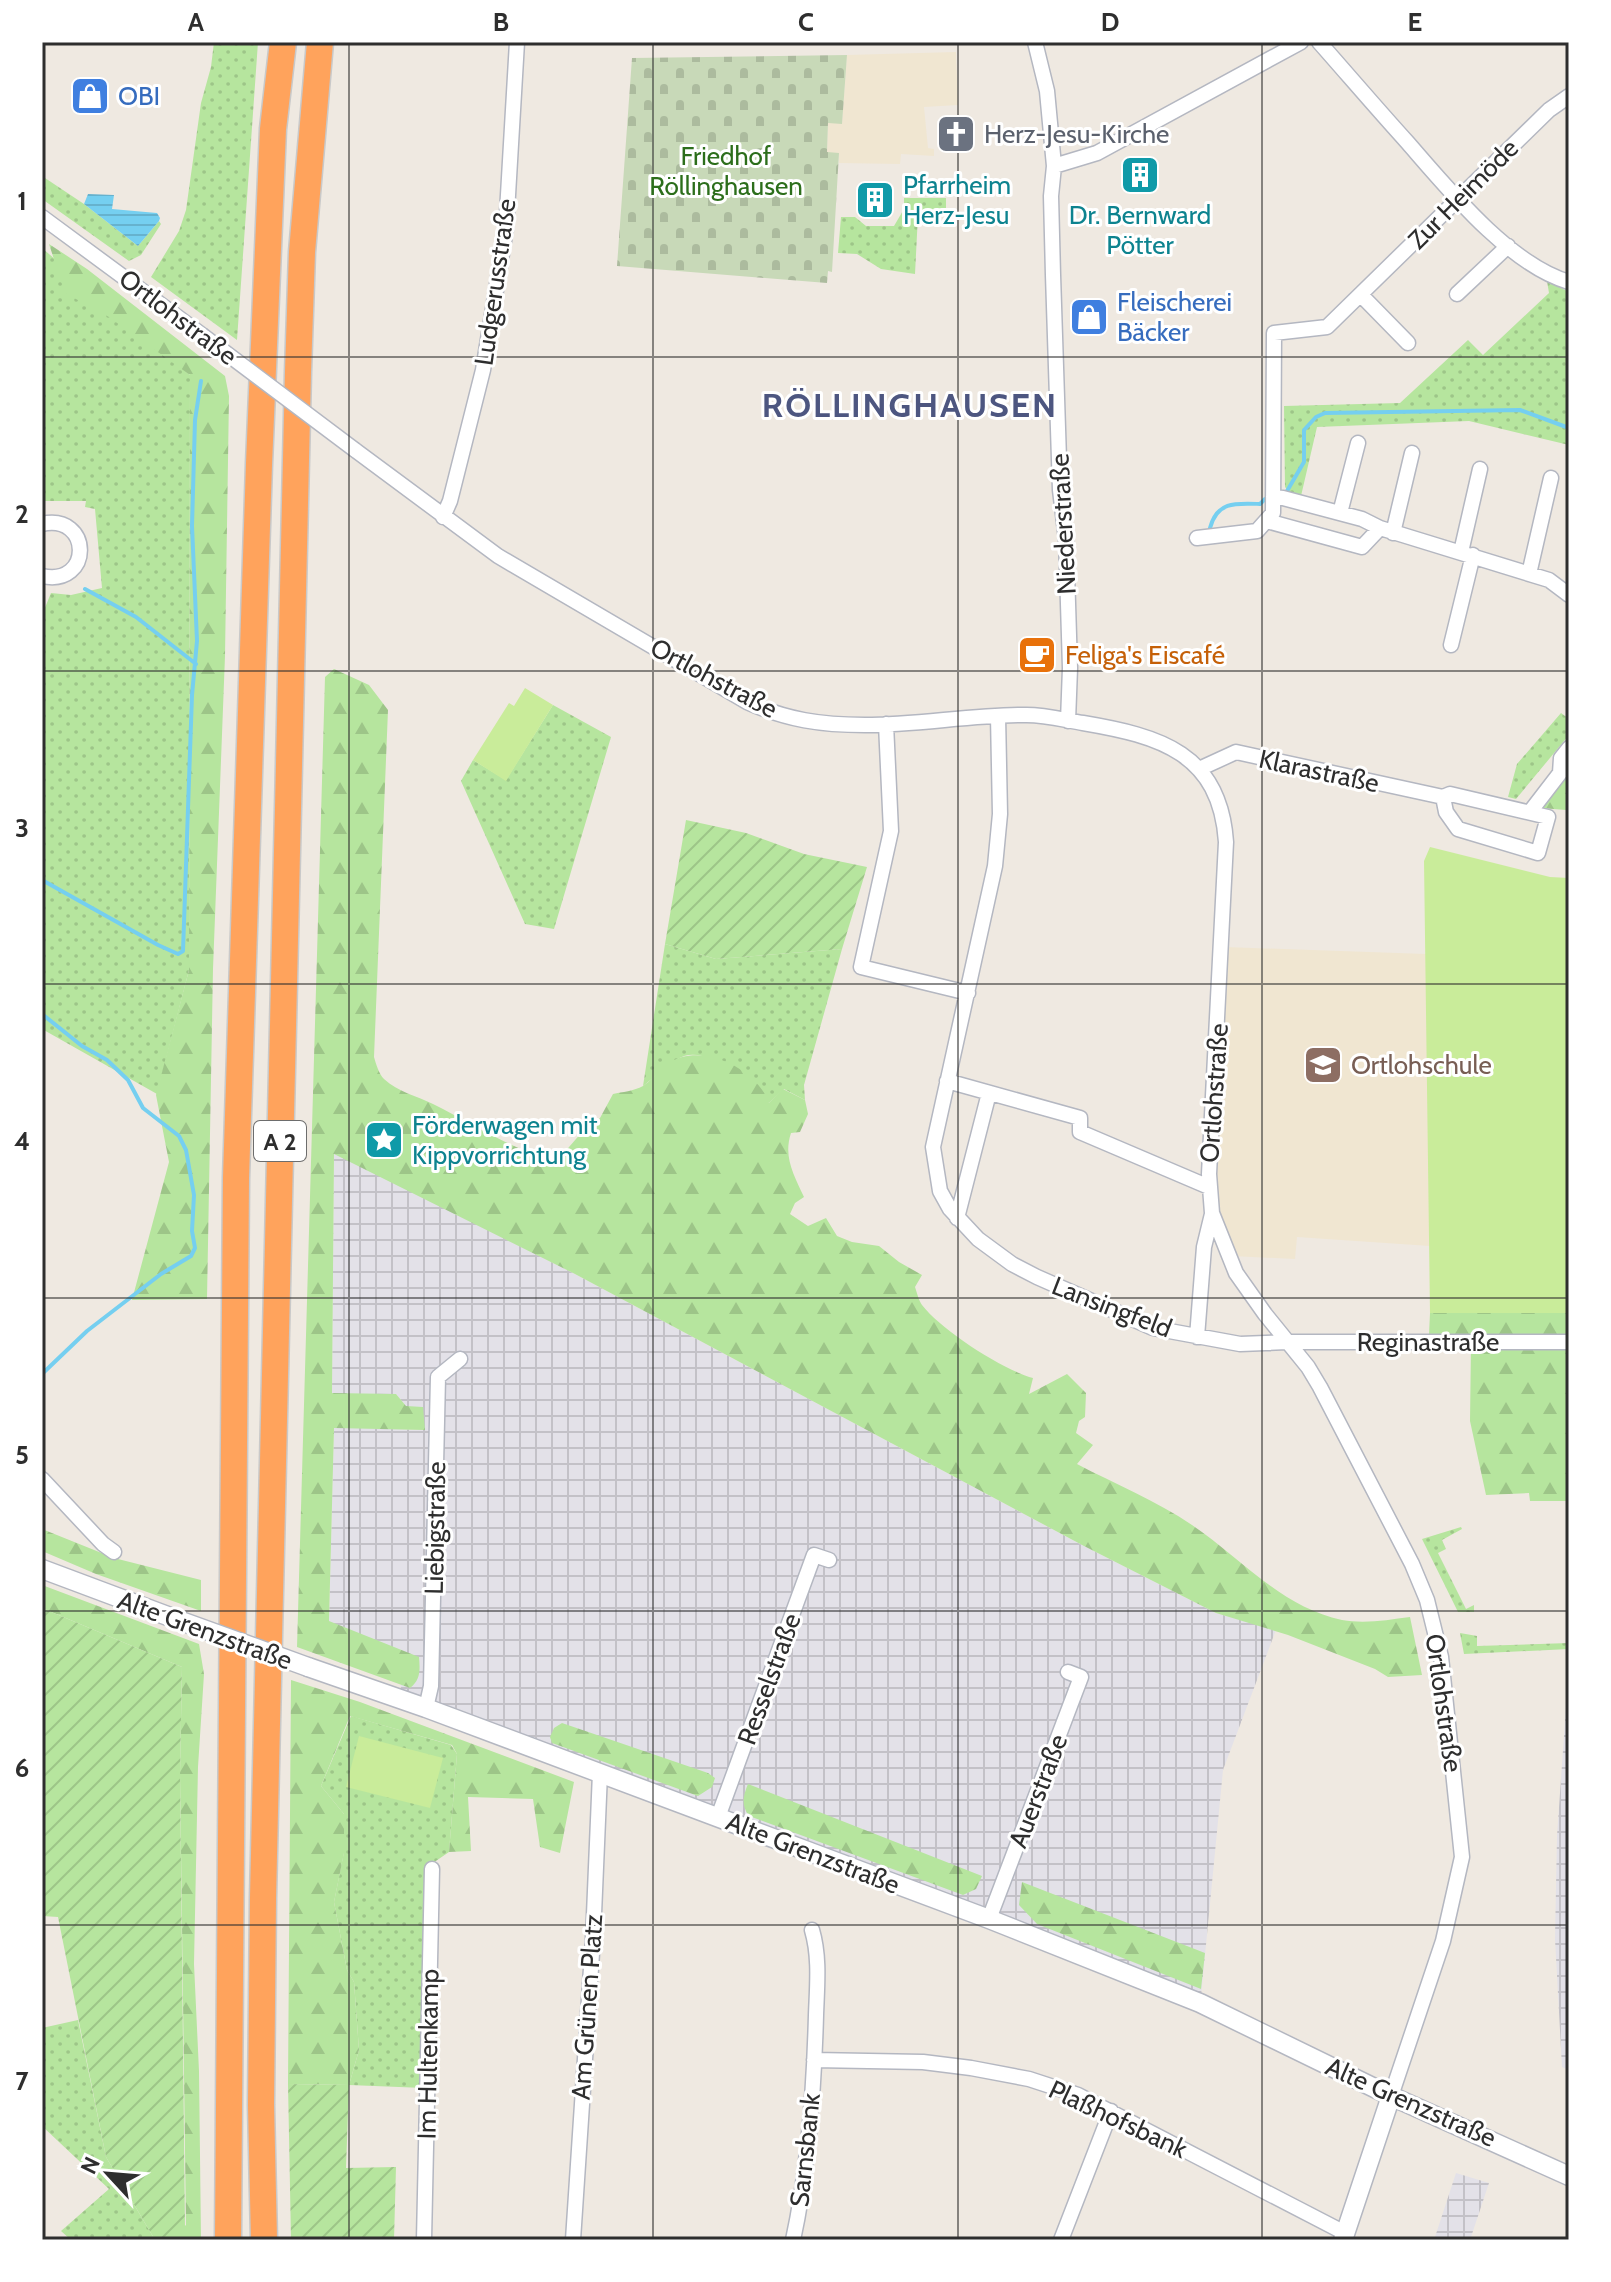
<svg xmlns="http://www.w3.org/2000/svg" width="1611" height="2282" font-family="Cabin,sans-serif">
<defs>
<pattern id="industrial-grid" width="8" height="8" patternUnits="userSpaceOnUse" patternTransform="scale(2)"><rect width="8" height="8" fill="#e3e1e8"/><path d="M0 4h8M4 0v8" fill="none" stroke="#c3c1c7"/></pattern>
<pattern id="grass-dots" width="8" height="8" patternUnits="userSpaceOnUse" patternTransform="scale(2)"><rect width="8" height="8" fill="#b6e59e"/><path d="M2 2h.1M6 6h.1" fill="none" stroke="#9dc588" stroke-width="1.8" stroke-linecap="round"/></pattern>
<pattern id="forest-firs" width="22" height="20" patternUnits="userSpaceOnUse" patternTransform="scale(2)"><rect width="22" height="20" fill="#b6e59e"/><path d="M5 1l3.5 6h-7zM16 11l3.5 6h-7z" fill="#9dc588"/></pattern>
<pattern id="cemetery-stones" width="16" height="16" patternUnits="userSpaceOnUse" patternTransform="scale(2)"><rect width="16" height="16" fill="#c8d9b8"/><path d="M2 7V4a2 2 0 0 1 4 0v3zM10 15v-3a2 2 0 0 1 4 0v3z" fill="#acbb9e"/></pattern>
<pattern id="garden-furrows" width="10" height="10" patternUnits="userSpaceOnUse" patternTransform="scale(2)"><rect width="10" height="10" fill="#b6e59e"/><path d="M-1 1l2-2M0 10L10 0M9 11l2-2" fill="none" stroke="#9dc588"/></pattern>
<pattern id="water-rules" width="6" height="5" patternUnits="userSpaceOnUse" patternTransform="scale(2)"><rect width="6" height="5" fill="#75cff0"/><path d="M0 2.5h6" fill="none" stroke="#66b2ce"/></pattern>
</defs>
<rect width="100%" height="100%" fill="#efe9e1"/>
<path fill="url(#industrial-grid)" d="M334,1153L575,1274L1084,1546L1216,1613L1276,1630L1223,1770L1201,1996L401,1698L400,1650L329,1622L334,1427L425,1430L396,1394H332Z
M1569,1664V2070L1562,2067L1555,1939L1557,1836Z
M1456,2173L1489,2183L1470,2240H1434Z"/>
<path fill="#f0e6d1" d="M956,52L958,105L924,107L928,148L934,149V156L901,154L900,164L839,163V153H827L828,122L842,123L847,55Z
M1225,947L1426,954L1430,1246L1297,1237L1295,1259L1232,1256L1214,1213Z"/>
<path fill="url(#grass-dots)" d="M214,42H258L237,340L151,277L179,231L186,210L201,103L211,67Z
M42,176L84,204L138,246L159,221L161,224L141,255L129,261L42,199Z
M904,198H946V215H918L915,274L881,269L857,254L838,253L841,217H855L866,226H894L904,209Z
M42,248L190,375L189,970L157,1094L42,1029V615L51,593L71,595L102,588L95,509L85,507L86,501H42Z
M1547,281L1569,292V445L1469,421L1317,427L1301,496L1291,494L1285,487L1284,406L1400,403L1468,340L1483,355L1549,293Z
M553,705L611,737L554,929L525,924L461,781L473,760L506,780Z
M1561,713L1569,719V735L1516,799L1508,797L1517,764Z
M665,944L716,959L842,949L804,1085L805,1100L784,1089L769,1103C749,1087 713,1047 684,1056C673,1060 654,1078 643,1086Z
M1461,1527L1462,1529L1442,1540L1446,1549L1438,1553L1466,1609L1474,1605V1612H1458L1422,1539Z
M1460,1633L1477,1636V1646L1569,1643V1649L1464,1654Z
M351,1716L451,1745L457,1754L449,1852L430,1865L424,2088L349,2085L359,2050L354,1982L347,1970L334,1902L344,1852V1814L321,1786Z
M78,2020L106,2157L155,2240H71L61,2231L109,2189L42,2126V2028Z"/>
<path fill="url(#forest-firs)" d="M49,244L87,269L225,376L229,396L225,656L213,969L207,1299L132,1300L169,1162L156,1095L189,970L190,375L109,317L65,293Z
M334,669L369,685L388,710L374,1057C376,1064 379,1074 384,1079C398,1092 417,1096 433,1104C475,1125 511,1149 556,1162L589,1124L600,1118L613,1094C622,1092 634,1091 643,1086C658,1076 662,1063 682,1057C714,1048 759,1073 769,1103L783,1089L805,1100L808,1114L800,1132L791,1133C783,1157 794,1175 804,1197L795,1203L790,1214L808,1226L826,1218L837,1236L852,1242L879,1246L899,1262L922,1275L915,1287C917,1293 919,1301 922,1305C941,1330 1003,1370 1033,1378L1029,1394L1067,1374L1086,1393L1085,1417L1079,1421L1076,1433L1093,1445L1077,1464C1115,1484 1157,1501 1192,1525C1241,1558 1281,1607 1342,1620C1365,1624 1387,1620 1410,1617L1422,1675L1388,1677L1375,1669L1288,1635L1216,1613L1084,1546L575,1274L334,1154L332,1393L396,1394L406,1406L423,1407L425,1430L334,1428L329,1621L419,1657C420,1669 421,1680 410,1688L297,1647L325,677Z
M1569,775V808L1566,810L1541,808Z
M1430,1313H1569V1337L1429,1335Z
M1471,1345H1569V1501H1530L1529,1493L1486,1495L1470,1421Z
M42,1529L114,1558L201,1580V1611L96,1574L42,1551Z
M42,1585L199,1644L204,1674L198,1767L194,1964L199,2071L201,2240H167L186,2225L180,1774L182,1667L42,1608Z
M291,1680L360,1702L574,1782L560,1853L540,1847L533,1799L468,1797L471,1851L449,1852L457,1754L452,1745L350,1716L321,1786L344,1814V1853L334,1902L347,1970L354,1982L359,2050L349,2085L288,2084Z
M562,1723L708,1773L715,1778L712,1787L698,1796L552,1743L550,1737L554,1728Z
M748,1784L982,1876L976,1889L963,1895L749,1816C741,1805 743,1796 748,1784Z
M1022,1882L1205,1953L1201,1989L1037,1924L1019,1905Z"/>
<path fill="url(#cemetery-stones)" d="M847,55L842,124L828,123L827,152L839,153L832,272L828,271L827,283L617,266L632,58Z"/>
<path fill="url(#garden-furrows)" d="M686,820L746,833L804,854L867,867L842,949L716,959L665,944Z
M42,1608L182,1667L180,1774L185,2227L168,2240H155L106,2157L58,1917L42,1916Z
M288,2084L349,2085L346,2168L396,2167L394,2240H291Z"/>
<path fill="#c9ec9a" d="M525,688L553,705L506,781L473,760L509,703L514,706Z
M1430,847L1550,877L1569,878V1313H1430L1424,861Z
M359,1736L443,1758L430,1808L346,1787Z"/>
<path fill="url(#water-rules)" d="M88,194L114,195L112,209L157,213L160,218L159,221L138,246L84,204Z"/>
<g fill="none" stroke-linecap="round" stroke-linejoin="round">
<path stroke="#75cff0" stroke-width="4" d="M1287,491L1304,462V430L1316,417L1325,413L1520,410L1569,428
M1210,528C1217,501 1236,503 1260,504L1265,499
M85,589L136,617L196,664
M42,880L158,945L178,954L183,951L192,695L197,641L192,526L195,420L201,381
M42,1014L82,1046L107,1060L128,1080L143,1108L179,1136L186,1150L194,1195L192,1231L195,1248L191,1256L161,1274L87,1331L42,1374"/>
<defs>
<path id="minor" d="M1035,42L1047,91L1054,166L1051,196L1053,275L1060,490L1066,539L1070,668L1068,721
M1319,42C1349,76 1378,110 1408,143C1448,189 1510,265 1569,282
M1054,166L1097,153L1301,42
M42,217L202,335
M1457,294L1508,246
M1361,295L1408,343
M355,450L498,556L747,702C787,720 821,725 865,725C918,725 970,715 1023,715C1043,714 1064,720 1083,723C1160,736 1220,753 1226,842L1209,1174L1212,1213L1236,1273L1265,1314L1308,1367L1320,1387L1412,1564L1427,1600L1441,1657L1462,1857L1443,1941L1391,2096
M1273,497L1283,498L1362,519L1380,528L1549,580L1569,595
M1340,513L1358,443
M443,517L450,501L483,370L506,229L517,42
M1267,521L1362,547L1380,528
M42,524C92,513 93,587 42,576
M1393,533L1412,453
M1197,538L1257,531L1273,513L1274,333L1327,327L1549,110L1569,96
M1461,552L1480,469
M1529,574L1551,478
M1451,645L1473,555
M998,716L1000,814L995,866L933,1147L940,1191L950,1209L978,1239L1012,1264L1037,1277L1153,1328L1240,1344L1287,1342H1569
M886,724L891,831L861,967L968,993
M1199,769L1236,752L1443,797L1450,794L1548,817L1538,853L1458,829L1446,812L1443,797
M1530,812L1560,773L1561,758L1569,748
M947,1081L1080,1118V1132L1209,1187
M957,1218L989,1093
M1197,1337L1204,1247L1212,1214
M42,1479L103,1544L114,1552
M426,1708L431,1686L438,1377L460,1359
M718,1817L814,1555L829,1560
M989,1919L1081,1677L1068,1672
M814,2060L923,2062L971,2068L1029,2079L1078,2095L1345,2233
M424,2240L432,1869
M573,2240L593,1938L600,1773
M793,2240C809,2167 814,2089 816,2015C817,1986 820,1957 812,1930
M1061,2240L1111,2111"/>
<path id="tertiary" d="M42,1569L181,1621
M308,1667L426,1708L989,1919L1200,2003L1391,2096L1569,2176
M1343,2240L1391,2096"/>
<path id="motorway" d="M228,2240L236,1178L259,464L273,129L283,42
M264,2240L261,2105L263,1898L298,372L302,252L320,42"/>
</defs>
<use href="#minor" stroke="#b4b7c1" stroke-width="17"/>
<use href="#tertiary" stroke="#b4b7c1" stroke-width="21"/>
<use href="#motorway" stroke="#c9c9c9" stroke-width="29"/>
<use href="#minor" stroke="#fff" stroke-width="14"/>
<use href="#tertiary" stroke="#fff" stroke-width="18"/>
<use href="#motorway" stroke="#ffa35c" stroke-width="26"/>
<defs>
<path id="minor-bridge" d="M202,335L355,450"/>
<path id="tertiary-bridge" d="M181,1621L308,1667"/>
</defs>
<use href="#minor-bridge" stroke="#b4b7c1" stroke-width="17" stroke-linecap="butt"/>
<use href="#tertiary-bridge" stroke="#b4b7c1" stroke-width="21" stroke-linecap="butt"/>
<use href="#minor-bridge" stroke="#fff" stroke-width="14"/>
<use href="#tertiary-bridge" stroke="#fff" stroke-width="18"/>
</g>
<path fill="none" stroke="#2e2e2e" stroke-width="2" stroke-opacity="0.55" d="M349,42V2240M653,42V2240M958,42V2240M1262,42V2240M42,357H1569M42,671H1569M42,984H1569M42,1298H1569M42,1611H1569M42,1925H1569"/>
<defs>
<symbol id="shop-square" viewBox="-11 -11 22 22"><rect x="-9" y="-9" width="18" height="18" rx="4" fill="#3f7fe0" stroke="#fff"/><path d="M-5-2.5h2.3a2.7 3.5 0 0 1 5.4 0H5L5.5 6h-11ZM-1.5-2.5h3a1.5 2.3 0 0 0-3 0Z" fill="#fff"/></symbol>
<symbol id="church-square" viewBox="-11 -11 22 22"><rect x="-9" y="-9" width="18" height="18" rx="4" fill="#6b7280" stroke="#fff"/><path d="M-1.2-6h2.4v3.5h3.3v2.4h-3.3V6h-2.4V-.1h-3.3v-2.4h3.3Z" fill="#fff"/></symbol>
<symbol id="building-square" viewBox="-11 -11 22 22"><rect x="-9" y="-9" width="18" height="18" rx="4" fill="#0f9aa8" stroke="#fff"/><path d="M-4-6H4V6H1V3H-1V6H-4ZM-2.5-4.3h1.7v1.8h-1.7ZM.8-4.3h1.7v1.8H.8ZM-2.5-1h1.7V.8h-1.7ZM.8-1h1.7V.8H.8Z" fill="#fff"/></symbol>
<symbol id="cafe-square" viewBox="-11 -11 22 22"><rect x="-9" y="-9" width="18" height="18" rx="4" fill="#e8710a" stroke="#fff"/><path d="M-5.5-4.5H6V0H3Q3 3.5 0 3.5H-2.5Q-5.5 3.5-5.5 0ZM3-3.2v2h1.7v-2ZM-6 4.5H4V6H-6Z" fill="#fff"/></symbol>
<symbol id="school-square" viewBox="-11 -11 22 22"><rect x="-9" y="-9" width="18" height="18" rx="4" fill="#8d6e63" stroke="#fff"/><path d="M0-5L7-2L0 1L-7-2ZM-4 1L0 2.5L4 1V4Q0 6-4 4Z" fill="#fff"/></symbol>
<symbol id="sight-square" viewBox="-11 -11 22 22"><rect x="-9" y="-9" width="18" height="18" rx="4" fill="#0f9aa8" stroke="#fff"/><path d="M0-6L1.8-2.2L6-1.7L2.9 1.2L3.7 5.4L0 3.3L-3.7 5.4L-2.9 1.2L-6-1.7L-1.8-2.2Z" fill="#fff"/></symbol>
</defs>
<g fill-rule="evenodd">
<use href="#shop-square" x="68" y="74" width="44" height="44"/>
<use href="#church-square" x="934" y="112" width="44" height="44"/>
<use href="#building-square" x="1118" y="153" width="44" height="44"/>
<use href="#building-square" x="853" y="178" width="44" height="44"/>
<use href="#shop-square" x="1067" y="295" width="44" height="44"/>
<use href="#cafe-square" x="1015" y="633" width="44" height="44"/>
<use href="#school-square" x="1301" y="1043" width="44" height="44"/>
<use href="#sight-square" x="362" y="1118" width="44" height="44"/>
</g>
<g text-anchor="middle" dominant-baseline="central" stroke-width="6" stroke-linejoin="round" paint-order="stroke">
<rect fill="#fff" stroke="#6d6d6d" stroke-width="2" x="254" y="1121" width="52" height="40" rx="6"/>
<g font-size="24" font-weight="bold" fill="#2e2e2e">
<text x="280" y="1141">A 2</text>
</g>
<g font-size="26" fill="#366cbe" stroke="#fff" text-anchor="start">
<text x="118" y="96">OBI</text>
<text x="1117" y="302">Fleischerei<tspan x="1117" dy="30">Bäcker</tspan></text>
</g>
<g font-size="26" fill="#5b616d" stroke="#fff" text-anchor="start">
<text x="984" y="134">Herz-Jesu-Kirche</text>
</g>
<g font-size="26" fill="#2c6e1b" stroke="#fff">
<text x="726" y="156">Friedhof<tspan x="726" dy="30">Röllinghausen</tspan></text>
</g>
<g font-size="26" fill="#0d838f" stroke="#fff" text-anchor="start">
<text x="903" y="185">Pfarrheim<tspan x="903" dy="30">Herz-Jesu</tspan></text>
<text x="1140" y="215" text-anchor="middle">Dr. Bernward<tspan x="1140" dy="30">Pötter</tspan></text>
<text x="412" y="1125">Förderwagen mit<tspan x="412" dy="30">Kippvorrichtung</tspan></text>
</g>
<g font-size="26" fill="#2e2e2e" stroke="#fff">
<text transform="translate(1463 194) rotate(-45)">Zur Heimöde</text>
<text transform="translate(495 282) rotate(-82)">Ludgerusstraße</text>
<text transform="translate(178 317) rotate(37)">Ortlohstraße</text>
<text transform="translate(1063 524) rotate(-93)">Niederstraße</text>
<text transform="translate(714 678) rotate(28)">Ortlohstraße</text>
<text transform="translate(1319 771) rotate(12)">Klarastraße</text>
<text transform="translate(1214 1093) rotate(-86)">Ortlohstraße</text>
<text transform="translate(1112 1307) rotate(21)">Lansingfeld</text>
<text x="1428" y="1342">Reginastraße</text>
<text transform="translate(435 1528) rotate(-89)">Liebigstraße</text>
<text transform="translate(205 1630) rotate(20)">Alte Grenzstraße</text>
<text transform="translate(769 1679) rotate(-70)">Resselstraße</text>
<text transform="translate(1444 1703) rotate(82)">Ortlohstraße</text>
<text transform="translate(1038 1791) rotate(-69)">Auerstraße</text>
<text transform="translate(813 1853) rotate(21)">Alte Grenzstraße</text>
<text transform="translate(587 2007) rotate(-86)">Am Grünen Platz</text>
<text transform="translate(428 2054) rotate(-89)">Im Hultenkamp</text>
<text transform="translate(1411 2102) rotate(24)">Alte Grenzstraße</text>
<text transform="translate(1118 2119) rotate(25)">Plaßhofsbank</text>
<text transform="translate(805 2150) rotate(-84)">Sarnsbank</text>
</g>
<g font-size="26" fill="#c56008" stroke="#fff" text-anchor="start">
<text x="1065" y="655">Feliga's Eiscafé</text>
</g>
<g font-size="26" fill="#785e54" stroke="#fff" text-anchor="start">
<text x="1351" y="1065">Ortlohschule</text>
</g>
<g font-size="34" font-weight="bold" letter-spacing="2" fill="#4d5680" stroke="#fff">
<text x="910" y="405">RÖLLINGHAUSEN</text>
</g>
</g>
<rect width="1611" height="2282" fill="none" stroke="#ffffff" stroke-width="88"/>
<g transform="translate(108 2174) rotate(296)" stroke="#ffffff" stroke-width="6" paint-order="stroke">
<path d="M0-6L14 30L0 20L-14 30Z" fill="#2e2e2e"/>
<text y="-12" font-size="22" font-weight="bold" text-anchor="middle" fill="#2e2e2e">N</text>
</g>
<rect x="44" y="44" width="1523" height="2194" fill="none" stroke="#2e2e2e" stroke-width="3"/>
<g font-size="26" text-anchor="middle" font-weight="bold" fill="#2e2e2e">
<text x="196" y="31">A</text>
<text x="501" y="31">B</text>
<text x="806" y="31">C</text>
<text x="1110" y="31">D</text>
<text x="1415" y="31">E</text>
<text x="22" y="210">1</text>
<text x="22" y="523">2</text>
<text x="22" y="837">3</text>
<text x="22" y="1150">4</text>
<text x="22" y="1464">5</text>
<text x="22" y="1777">6</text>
<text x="22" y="2090">7</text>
</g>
</svg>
